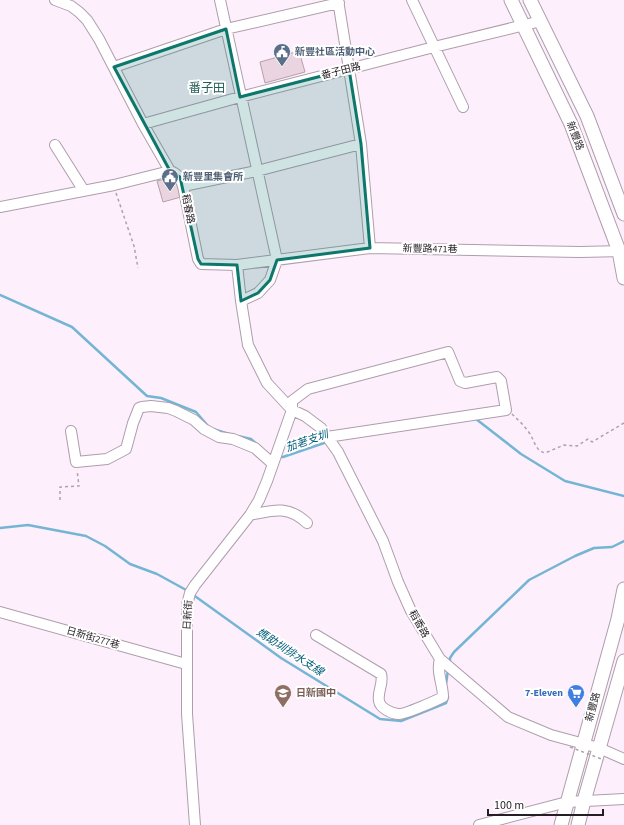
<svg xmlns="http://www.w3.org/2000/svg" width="624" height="825" font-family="'Source Sans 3','Noto Sans TC',sans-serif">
<rect width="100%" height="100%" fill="#fdf0fc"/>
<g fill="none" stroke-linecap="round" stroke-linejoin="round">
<path stroke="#75b5d4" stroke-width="2.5" d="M0,295L72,327L147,396L161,398L196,412L208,426
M474,419H476L521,454L565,481L624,496
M213,429L229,434
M238,436L251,439L258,445
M279,457H283L327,442
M0,528L28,525L86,536L105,546L130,564L157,574L188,591
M192,594L281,658L380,719L401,721L446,703L448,697
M450,663V658L454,652L529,580L575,556L594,548L612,547L624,541
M446,684L448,670"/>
</g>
<path fill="#ead4df" stroke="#b5a0aa" d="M299,51L305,72L265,83L260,62Z
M176,176L181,197L163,202L157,181Z"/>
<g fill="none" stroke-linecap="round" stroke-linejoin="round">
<defs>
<path id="minor" d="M55,0L71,6L79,12L87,20L99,39L143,124L170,171C178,173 181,179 183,186L198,259L201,264L237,265L370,248L580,252L624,251
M220,0L277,260L270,280L258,293L241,301
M338,0L361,144L370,248
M412,0L463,107
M114,67L226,29L339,3
M143,124L240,97L434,47L541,21
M55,145L84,191
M183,186L257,171L361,144
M0,207L114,185L170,171
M237,265L241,301L248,345L267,383L292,410L305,416L321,428L338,452L383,541L398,582L411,611L440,659L508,717L551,735L599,748L624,759
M71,431L76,462L107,459L126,449L133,423L139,408L142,407L151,406L168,408L176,411L194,420L204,429L219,437L233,439L255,448L273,464
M250,515C273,510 288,505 307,523
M0,612L186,664
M316,635L381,674C384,683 377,692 379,701C380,708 392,714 399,714C406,714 435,701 443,697C443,684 436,672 440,659
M195,825L187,714V605L190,593L195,585L250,515L259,500L267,481L292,410V401L308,389L448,352L460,381L465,383L497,377L501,381L506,410L327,437
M479,825L567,802L624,799"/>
<path id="major" d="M511,0L571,124L619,251L624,278
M530,0L587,116L624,214
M561,825L618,619L624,589
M578,825L584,801L624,661"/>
</defs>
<use href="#minor" stroke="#ae9ead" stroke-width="12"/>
<use href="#major" stroke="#ae9ead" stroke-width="15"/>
<path stroke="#ada2ac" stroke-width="1.5" stroke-dasharray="3 3" stroke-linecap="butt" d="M116,193L134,246L138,268
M512,414C518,420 525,426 530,434C535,442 535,450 545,453L564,445L577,446L588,439L592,442L624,423
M60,500V487L79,486L77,470"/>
<use href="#minor" stroke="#fff" stroke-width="10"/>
<use href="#major" stroke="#fff" stroke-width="13"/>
<path stroke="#ada2ac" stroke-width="1.5" stroke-dasharray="3 3" stroke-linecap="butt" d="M570,747L604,760"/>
</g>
<path fill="#0f766e" fill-opacity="0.2" stroke="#0f766e" stroke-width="3" stroke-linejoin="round" d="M226,29L240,97L349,69L361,144L370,248L277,260L270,280L258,293L241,301L237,265L201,264L198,259L180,177L170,171L114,67Z"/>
<defs>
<symbol id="civic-pin" viewBox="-11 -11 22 30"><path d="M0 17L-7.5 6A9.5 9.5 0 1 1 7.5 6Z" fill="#5c6f8a" stroke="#fff"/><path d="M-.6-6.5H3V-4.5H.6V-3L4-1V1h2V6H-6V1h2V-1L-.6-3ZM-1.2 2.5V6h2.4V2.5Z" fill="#fff"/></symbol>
<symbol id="school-pin" viewBox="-11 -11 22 30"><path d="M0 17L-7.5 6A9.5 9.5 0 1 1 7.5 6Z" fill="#8d6e63" stroke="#fff"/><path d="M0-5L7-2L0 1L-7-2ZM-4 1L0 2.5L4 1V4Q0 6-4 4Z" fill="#fff"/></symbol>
<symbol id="supermarket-pin" viewBox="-11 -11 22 30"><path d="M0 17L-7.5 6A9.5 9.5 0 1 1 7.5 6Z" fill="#3f7fe0" stroke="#fff"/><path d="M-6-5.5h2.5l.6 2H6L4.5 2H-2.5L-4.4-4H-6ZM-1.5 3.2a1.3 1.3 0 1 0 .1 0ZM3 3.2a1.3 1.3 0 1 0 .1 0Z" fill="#fff"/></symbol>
</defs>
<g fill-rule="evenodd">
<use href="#civic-pin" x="272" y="42" width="20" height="27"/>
<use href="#civic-pin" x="160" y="167" width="20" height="27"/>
<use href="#school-pin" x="273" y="683" width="20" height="27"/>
<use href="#supermarket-pin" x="566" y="683" width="20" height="27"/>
</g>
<g text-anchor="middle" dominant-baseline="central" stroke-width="4" stroke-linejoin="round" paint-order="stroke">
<g font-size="10" font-weight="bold" fill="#4e5e75" stroke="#fff" text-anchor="start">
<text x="295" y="52">新豐社區活動中心</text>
<text x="183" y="177">新豐里集會所</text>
</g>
<g font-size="10" fill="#251e24" stroke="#fff">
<text transform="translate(341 71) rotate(-14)">番子田路</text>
<text transform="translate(575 136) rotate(69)">新豐路</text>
<text transform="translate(188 209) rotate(79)">稻春路</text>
<text transform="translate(430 249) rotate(1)">新豐路471巷</text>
<text transform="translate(188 615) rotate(-86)">日新街</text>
<text transform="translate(419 624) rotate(61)">稻香路</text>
<text transform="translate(93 638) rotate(16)">日新街277巷</text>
<text transform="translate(593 707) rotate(-75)">新豐路</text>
</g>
<g font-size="10" font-weight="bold" fill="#785e54" stroke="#fff" text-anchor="start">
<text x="296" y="693">日新國中</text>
</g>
<g font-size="10" font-weight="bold" fill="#366cbe" stroke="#fff" text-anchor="end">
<text x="563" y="693">7-Eleven</text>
</g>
<g font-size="11" font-style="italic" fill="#035d7b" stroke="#fff">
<text transform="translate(307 441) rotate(-19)">茄荖支圳</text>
<text transform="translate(290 652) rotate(33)">媽助圳排水支線</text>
</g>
<g font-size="12" fill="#255f5b" stroke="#fff">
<text x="207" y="88">番子田</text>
</g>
</g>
<path d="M488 809v6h115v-6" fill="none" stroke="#251e24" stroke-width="2"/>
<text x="494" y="809" font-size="12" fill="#251e24" stroke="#ffffff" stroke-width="3" paint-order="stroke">100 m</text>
</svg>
